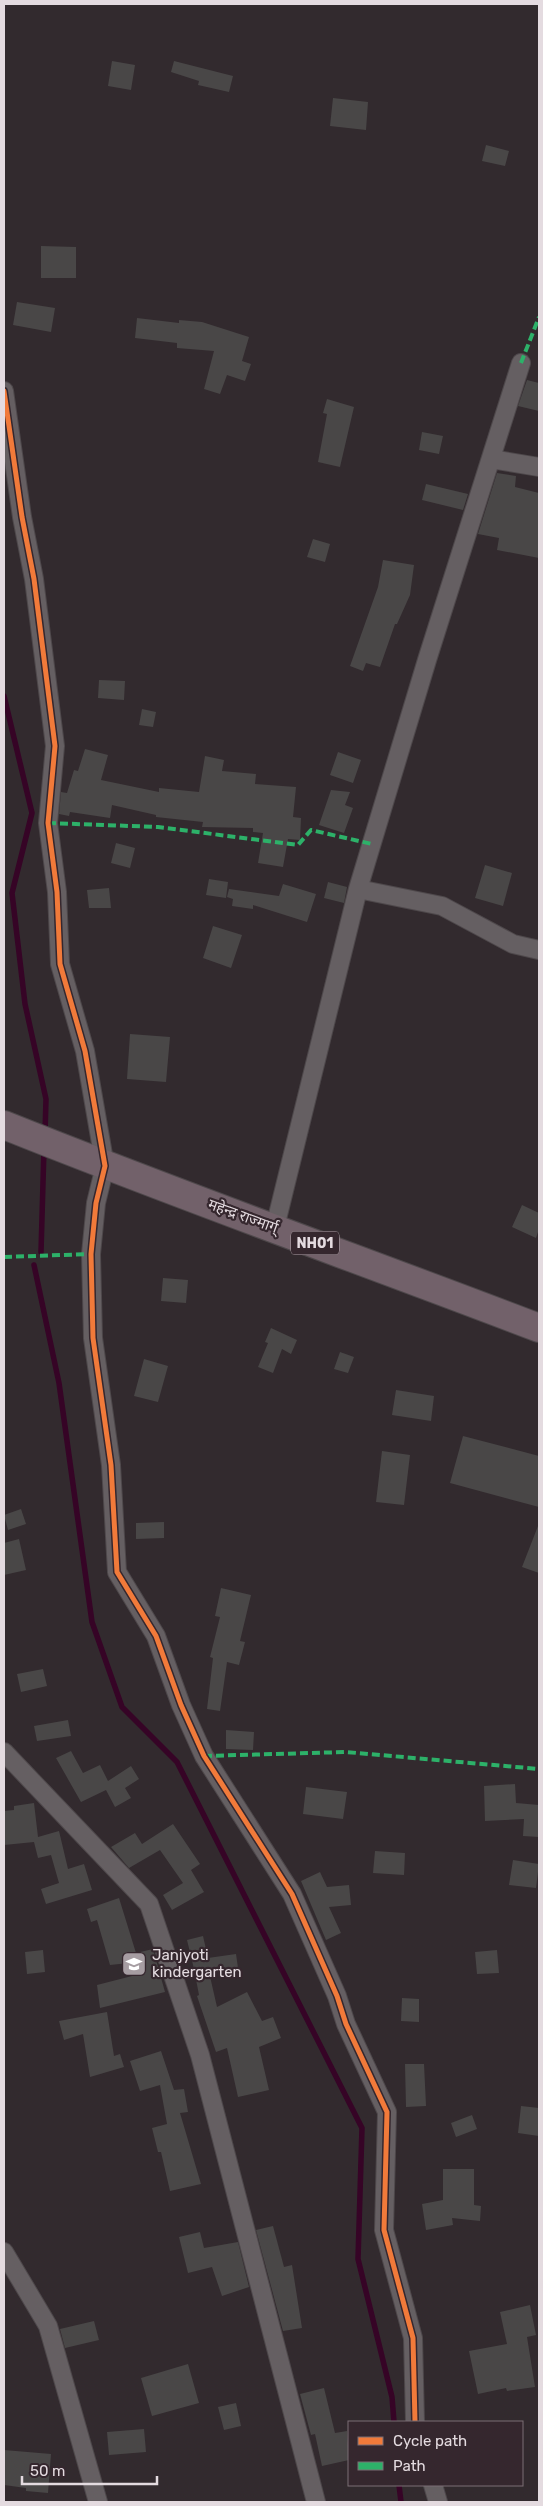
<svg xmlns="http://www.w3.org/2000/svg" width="543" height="2506" font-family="Rubik,'Noto Sans Devanagari',sans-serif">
<rect width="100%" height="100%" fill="#322a2e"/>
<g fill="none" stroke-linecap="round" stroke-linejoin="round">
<path stroke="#360426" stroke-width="5.5" d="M4,696L32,813L12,893L25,1004L46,1099L45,1134
M41,1252L44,1148
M34,1265L59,1383L92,1622L122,1707L177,1762L362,2128L358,2259L392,2397L394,2422
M399,2485L401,2502"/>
</g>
<path fill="#494747" d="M112,61L135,65L131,90L108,86Z
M174,61L233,76L229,92L198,85L199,81L171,72Z
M333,98L368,102L366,130L330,126Z
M486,145L509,151L505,166L482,161Z
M41,246L76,247V278H41Z
M17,302L55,308L51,332L13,325Z
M137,318L179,323V320L202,322L249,337L242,361L251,364L245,381L227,375L220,394L204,389L214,351L177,348V343L135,338Z
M527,380L539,383V411L518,406Z
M327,399L354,407L340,467L318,462L327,414L323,413Z
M422,432L443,436L439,454L419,450Z
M497,473L516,476L515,487L539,493V558L497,550L499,538L478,534Z
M426,484L468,494L463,510L422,500Z
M313,539L330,544L325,562L307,557Z
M383,560L414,565L410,595L397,624H395L380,667L366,663L363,671L350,666L378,587Z
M99,680L125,681L124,700L98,698Z
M142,709L156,712L153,727L139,725Z
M85,749L108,755L101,780L159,792V788L199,792L205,756L224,760L222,771L256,774L255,784L296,787L293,817L301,818L300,840L288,839L283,867L258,863L263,833L253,832V828L202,827L203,822L156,817V815L112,805L110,818L70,812L69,816L59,814L61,792L67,793L74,770L78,771Z
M338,752L361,760L353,783L330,775Z
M331,790L350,792L345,805L353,808L344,833L319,825Z
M116,843L135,848L130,868L111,863Z
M485,865L512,873L503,906L475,898Z
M209,879L228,882L226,898L206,895Z
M328,882L347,887L344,903L324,898Z
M283,884L316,894L307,922L253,905V909L232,906L233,899L227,897L229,889L279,896Z
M109,888L111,908H89L87,890Z
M213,926L242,935L231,968L203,958Z
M130,1034L170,1037L166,1082L127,1079Z
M522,1205L539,1213V1229L536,1238L512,1227Z
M163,1278L188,1280L186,1303L161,1301Z
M271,1328L297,1340L291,1354L282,1349L273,1373L258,1367L268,1343L265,1342Z
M340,1352L354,1357L348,1373L334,1369Z
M144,1359L168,1366L158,1402L134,1396Z
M396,1390L434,1396L431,1421L392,1415Z
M463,1436L539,1456V1507L450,1483Z
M382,1451L410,1455L404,1505L376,1502Z
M21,1509L26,1524L8,1530L4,1515Z
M164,1522V1538L136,1539V1523Z
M538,1526H539V1573L522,1567Z
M19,1539L26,1570L4,1575V1543Z
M221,1588L251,1595L240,1641L245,1642L239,1665L227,1662L220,1711L207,1709L213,1658L210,1657L220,1617L215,1616Z
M43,1669L47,1686L21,1692L17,1674Z
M68,1720L71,1736L37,1741L34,1726Z
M226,1730L254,1732L253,1750L226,1749Z
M71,1751L83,1773L100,1765L108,1781L131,1766L139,1779L125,1788L131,1798L115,1807L106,1790L81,1802L56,1758Z
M515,1784L516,1803L539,1805V1837L523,1836L524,1819L485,1821L484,1786Z
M306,1787L347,1792L343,1819L303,1814Z
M34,1803L38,1837L59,1831L68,1869L84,1864L92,1890L46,1904L41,1889L59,1883L51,1855L38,1858L34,1842L4,1845V1811L14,1810V1806Z
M173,1824L200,1864L191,1870L204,1892L172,1910L163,1895L183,1883L160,1850L129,1868L111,1847L135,1833L142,1844Z
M375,1851L405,1853L404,1875L373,1873Z
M513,1860L539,1864L536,1888L509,1885Z
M320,1872L327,1887L349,1885L351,1905L329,1907L341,1933L326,1940L301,1881Z
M119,1898L136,1953L153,1949L165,1992L100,2008L97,1985L132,1976L129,1963L110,1965L97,1920L91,1922L87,1909Z
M203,1936L208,1958L236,1954L238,1968L209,1972L217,2007L247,1992L262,2021L273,2017L281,2038L259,2047L269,2090L238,2097L227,2048L216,2052L197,1996L199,1995L194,1969L187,1940Z
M43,1950L45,1972L27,1974L25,1952Z
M497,1950L499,1973L477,1974L475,1952Z
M402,1998L419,1999V2022L401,2021Z
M107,2012L114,2056L120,2054L124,2067L90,2077L83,2034L64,2040L59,2021Z
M161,2051L174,2090L184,2089L188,2112L180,2113L201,2184L170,2191L161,2152H158L152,2128L167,2124L160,2085L140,2091L130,2061Z
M405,2064H424L426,2106L406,2107Z
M521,2106L539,2108V2136L518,2133Z
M472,2115L477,2129L456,2137L451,2123Z
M443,2169H474V2205L481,2206L480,2221L452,2218L453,2225L426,2230L422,2204L443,2200Z
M273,2226L284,2267L292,2265L302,2328L283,2331L256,2230Z
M200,2232L204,2248L238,2242L249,2287L222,2296L212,2267L188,2273L179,2237Z
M530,2305L536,2335L527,2337L535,2387L507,2391L506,2388L478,2394L469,2351L507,2344L500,2312Z
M94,2321L99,2340L65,2348L60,2329Z
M188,2364L199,2403L152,2416L141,2378Z
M324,2388L335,2433L347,2431L349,2460L322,2466L315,2434L311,2435L300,2394Z
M236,2403L241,2426L224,2430L218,2407Z
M144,2429L146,2452L109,2455L107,2432Z
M4,2450L51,2454L48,2493L26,2491V2488L4,2485Z"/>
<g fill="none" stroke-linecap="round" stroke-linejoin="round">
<defs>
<path id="street" d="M4,391L22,517L34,579L55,746L48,823L57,892L60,964L85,1051L105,1166L96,1203L91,1254L93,1338L111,1465L117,1572L156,1636L181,1705L204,1756L292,1894L337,1996L346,2024L387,2112L384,2230L413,2338L415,2422
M491,459L539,467
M358,889L442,906L513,944L539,950
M275,1227L358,889L427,660L521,363
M4,1752L149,1904L200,2055L316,2502
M4,2252L48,2326L98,2502
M433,2485L438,2502"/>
<path id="highway" d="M4,1125C181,1196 361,1260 539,1328"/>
</defs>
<use href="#street" stroke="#4e484b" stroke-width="20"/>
<use href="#highway" stroke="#4e484b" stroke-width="30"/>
<use href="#street" stroke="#655f62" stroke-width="18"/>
<use href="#highway" stroke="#72616a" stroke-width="28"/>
<path stroke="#2db169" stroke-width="4" stroke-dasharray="8 4" stroke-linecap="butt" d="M521,363L539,317
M48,823L158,827L298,845L311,830L372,844
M4,1257L91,1254
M204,1756L346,1752L539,1769"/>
<defs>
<path id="cycleway" d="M4,391L22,517L34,579L55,746L48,823L57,892L60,964L85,1051L105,1166L96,1203L91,1254L93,1338L111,1465L117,1572L156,1636L181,1705L204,1756L292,1894L337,1996L346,2024L387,2112L384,2230L413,2338L415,2422"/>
</defs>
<use href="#cycleway" stroke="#35272e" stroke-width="8"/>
<use href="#cycleway" stroke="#f17a3a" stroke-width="5"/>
</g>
<defs>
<symbol id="school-square" viewBox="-11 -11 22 22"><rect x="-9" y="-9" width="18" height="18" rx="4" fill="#a69da2" stroke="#35272e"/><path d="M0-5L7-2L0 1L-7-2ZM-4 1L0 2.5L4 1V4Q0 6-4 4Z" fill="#fff"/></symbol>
</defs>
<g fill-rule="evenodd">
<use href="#school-square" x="120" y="1950" width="28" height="28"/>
</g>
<g text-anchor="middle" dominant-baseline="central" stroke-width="4.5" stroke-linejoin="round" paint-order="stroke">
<rect fill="#35272e" stroke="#b0a5ab" stroke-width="1" x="291" y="1231.5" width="48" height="23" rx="4"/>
<g font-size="14" font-weight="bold" fill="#e4dbe0">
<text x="315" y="1243">NH01</text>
</g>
<g font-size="15" fill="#e4dbe0" stroke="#35272e">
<text transform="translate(243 1216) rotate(20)">महेन्द्र राज्मार्ग्</text>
</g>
<g font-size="15" fill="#e4dbe0" stroke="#35272e" text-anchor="start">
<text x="152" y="1955">Janjyoti<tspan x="152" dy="17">kindergarten</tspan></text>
</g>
</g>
<rect width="543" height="2506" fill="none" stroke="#e4dbe0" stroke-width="10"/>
<rect x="348" y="2421" width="175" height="65" fill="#35272e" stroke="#7b6f75"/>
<rect x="358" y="2437" width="25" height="8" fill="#f17a3a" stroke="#7b6f75"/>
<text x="393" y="2446" font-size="15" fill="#e4dbe0">Cycle path</text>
<rect x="358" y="2462" width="25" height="8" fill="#2db169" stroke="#7b6f75"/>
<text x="393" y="2471" font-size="15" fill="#e4dbe0">Path</text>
<path d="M22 2476v8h135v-8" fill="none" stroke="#e4dbe0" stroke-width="2.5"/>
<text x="30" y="2476" font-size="15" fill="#e4dbe0" stroke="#35272e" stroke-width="4" paint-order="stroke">50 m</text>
</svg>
